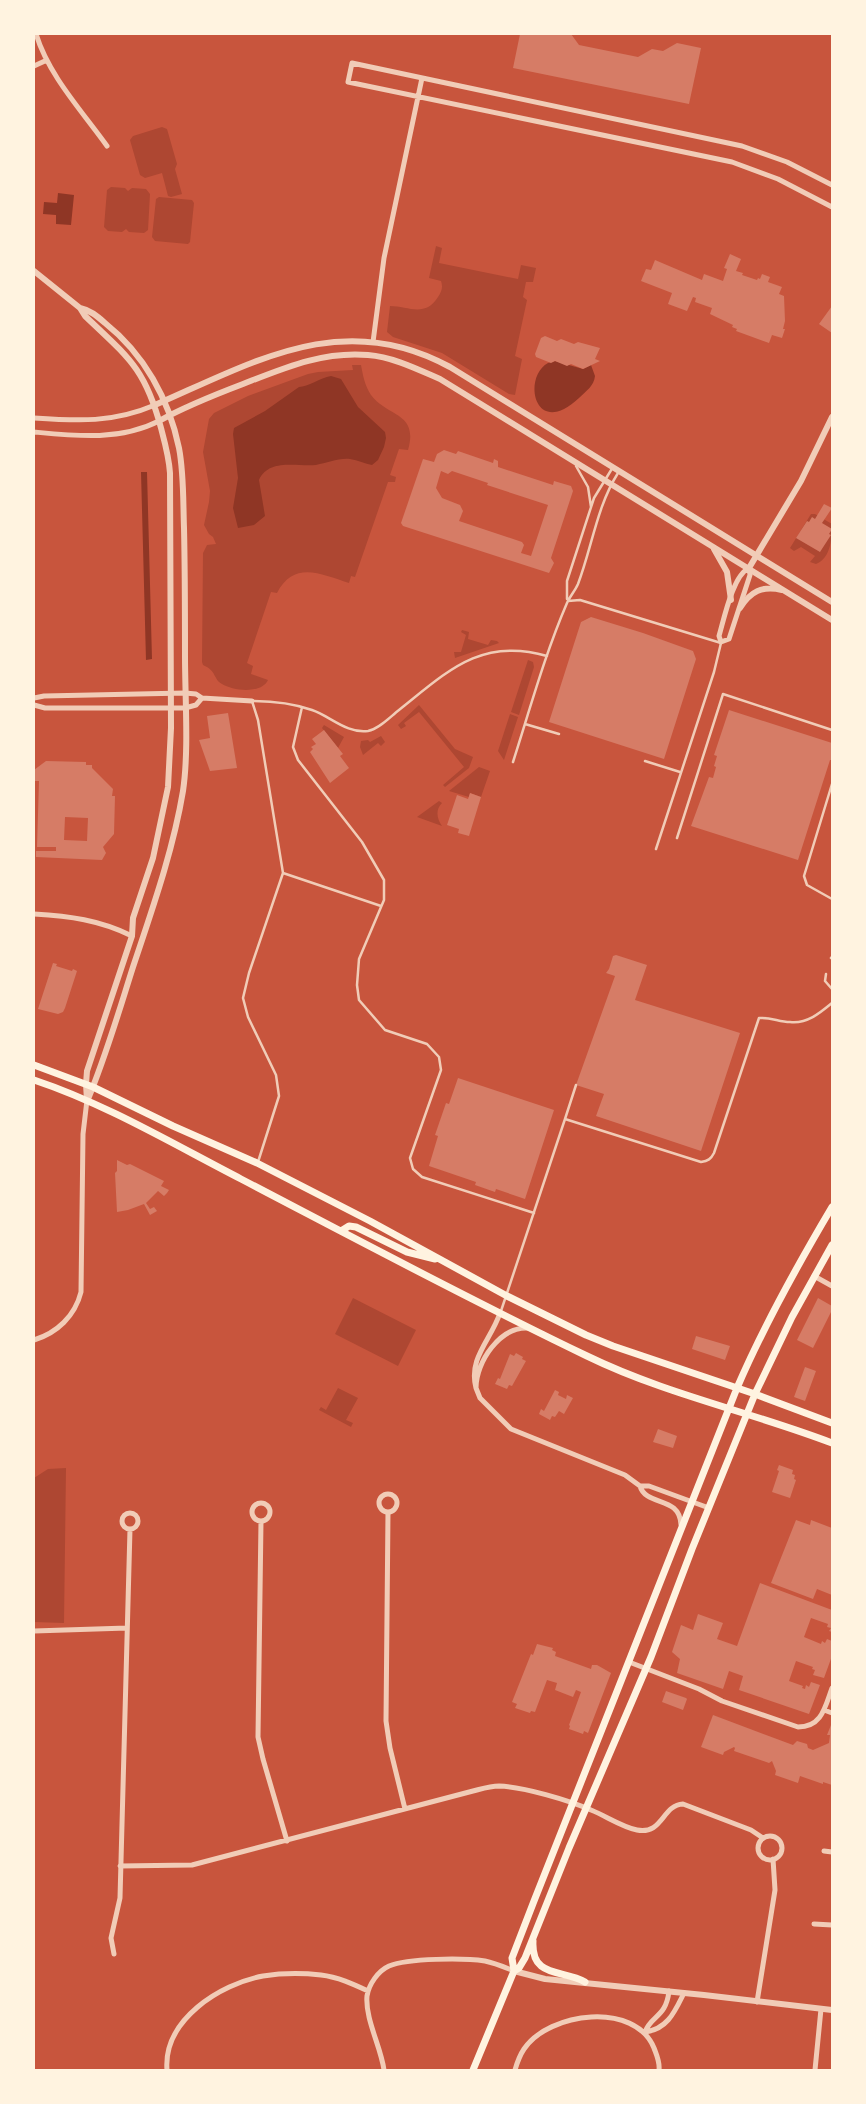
<svg xmlns="http://www.w3.org/2000/svg" width="866" height="2104" font-family="Jost,sans-serif">
<rect width="100%" height="100%" fill="#c8553d"/>
<path fill="#ae4732" d="M162,127L167,129L177,164L175,169L182,194L171,197L168,196L162,173L145,178L140,175L130,140L133,136Z
M111,187L125,188L128,191L132,188L146,189L150,194L148,230L144,233L129,232L126,229L122,232L108,231L104,227L107,190Z
M159,197L192,200L194,203L190,242L188,244L155,241L152,237L156,199Z
M436,246L442,248L439,263L518,279L521,265L536,268L533,282H526L523,297L527,300L515,356L522,359L515,395L509,394L442,353L393,337L387,332L390,306C408,306 425,318 438,297C442,291 443,287 441,281L429,278Z
M352,365H361C363,376 365,386 371,395C387,417 419,412 408,450L399,449L390,475L396,477L395,482H388L355,577L351,576L349,583C321,574 294,560 277,593L271,592L247,663L253,666L251,674L268,680C262,694 233,691 222,684C213,679 217,671 203,665L202,662L203,553L207,545L216,544L213,537L209,534L204,525L209,502L210,491L203,452L209,419L214,413L248,396L308,374L318,372L353,370Z
M811,514H815L832,524C832,538 831,558 816,564L810,562L815,556L801,547L794,551L790,548Z
M462,630L469,632L468,639L488,645L491,640L497,641L499,643L455,658L454,652H461L466,635L461,632Z
M528,660L533,662L534,667L519,715L511,712Z
M419,705L455,749L473,757L469,768L445,787L443,785L464,767L419,712L404,723L406,726L401,729L398,725Z
M510,714L518,717L504,760L498,751Z
M324,725L344,737L338,748L322,728Z
M381,736L385,742L381,746L378,743L363,755L360,747L361,741L368,740L370,742Z
M479,767L490,771L481,797L470,793L469,797L449,791Z
M439,801L442,803C435,810 437,819 442,826L417,817Z
M353,1298L416,1330L398,1366L335,1334Z
M338,1388L358,1398L346,1420L353,1423L351,1427L319,1410L321,1407L326,1410Z
M66,1468L64,1623L34,1622V1478L48,1469Z"/>
<path fill="#8f3625" d="M58,193L74,195L71,225L56,224V215L43,214L44,202L57,203Z
M555,361L583,369L591,365L595,376C594,386 586,391 579,398C534,440 522,377 548,363C550,362 553,362 555,361Z
M331,376L341,379L358,407L385,432L386,438L384,447L378,460L372,465C365,464 358,460 350,459C338,458 327,463 316,465C297,467 269,458 259,480L265,516L254,525L238,528L233,508L238,478L233,434L234,428L265,411L299,387C308,387 320,378 331,376Z
M141,472H147L152,659L146,660Z"/>
<path fill="#d67c66" fill-rule="evenodd" d="M520,34H571L579,45L638,57L652,49L663,51L677,43L701,48L689,104L513,68Z
M730,254L741,259L736,271L743,273L742,275L757,280L758,278L760,279L762,274L770,277L768,282L782,287L779,294L784,296L785,321L783,329H785L782,338L772,335L769,343L736,331L737,329L732,327L733,325L710,314L712,308L695,302L696,298L693,297L687,311L668,304L672,293L641,281L646,269L651,270L655,260L702,280L704,274L723,281L727,269L724,268Z
M832,306V333L819,324Z
M545,336L557,341L561,339L574,344L578,342L600,348L595,359L600,361L583,369L571,364L567,366L555,361L551,363L536,357L535,354L541,338Z
M444,450L456,454L458,451L493,463L494,459L498,461V467L553,485L554,481L571,486L573,491L551,558L554,563L549,573L403,526L401,523L423,459L434,462L437,454ZM441,471L448,474L452,471L488,483L487,485L548,505L531,556L521,553L524,545L522,542L459,521L463,511L460,505L442,498L436,488Z
M824,504L832,508L822,523L832,529L829,534L831,535L820,552L796,538L807,521L809,522L812,517L815,519Z
M591,617L643,633L693,651L696,659L664,759L549,722L581,622Z
M729,710L832,743V760H830L798,860L691,826L709,777L713,778L716,767L714,766L717,756L714,755Z
M228,713L237,768L210,771L199,740L210,738L207,716Z
M324,730L343,754L340,756L349,768L330,783L310,752L313,749L311,747L316,744L312,739Z
M46,761L86,762V765H92V768L113,789L112,796H115L114,834L103,847L106,853L102,860L36,857V851H56V847H37L39,781H34V770ZM65,817L88,818L87,841L64,840Z
M470,793L481,797L469,836L458,833L459,829L447,825L457,795L468,799Z
M616,955L647,965L635,1000L740,1033L701,1151L596,1116L604,1094L576,1085L615,976L606,973L609,969L613,956Z
M53,963L57,964L56,966L72,971L73,969L77,971L65,1008L63,1012L58,1014L38,1009Z
M458,1078L554,1110L525,1199L496,1189L495,1192L475,1185L476,1182L429,1166L438,1136L435,1135L446,1103L449,1104Z
M117,1160L127,1165L130,1164L164,1181L161,1186L169,1190L167,1193L164,1196L158,1191L146,1203L150,1209L154,1207L157,1211L150,1215L144,1204L128,1210L117,1212L115,1173L117,1171Z
M818,1298L832,1306V1310L813,1348L797,1340Z
M696,1336L730,1346L725,1360L692,1349Z
M516,1353L523,1357L522,1359L526,1361L512,1386L509,1385L507,1389L495,1384L498,1378L500,1379L510,1354L514,1356Z
M805,1367L816,1371L805,1401L794,1397Z
M555,1390L559,1392L558,1395L566,1399L567,1395L573,1398L564,1414L559,1411L555,1417L552,1416L550,1420L539,1414L541,1409L544,1411Z
M658,1429L677,1436L673,1448L653,1442Z
M779,1465L793,1470L792,1474L795,1475L794,1479L796,1480L790,1498L772,1492L779,1471L777,1470Z
M796,1520L810,1525L811,1520L832,1528V1595L817,1589L813,1599L771,1583Z
M760,1583L832,1610V1632L829,1631L831,1628L827,1627L828,1624L811,1618L804,1637L821,1644L822,1641L825,1643L827,1639L832,1641V1656L824,1678L813,1675L815,1670L812,1669L813,1667L796,1661L789,1681L803,1686L802,1688L805,1689L806,1685L809,1687L811,1682L820,1685L809,1714L739,1690L743,1676L729,1671L723,1689L677,1673L680,1659L672,1652L681,1625L693,1630L698,1614L723,1623L717,1639L737,1646Z
M537,1644L553,1648L552,1650L556,1652L555,1656L591,1669L592,1665H597L611,1673L588,1733L584,1731L583,1734L569,1729L570,1726L569,1725L581,1692L576,1690L573,1697L555,1690L557,1683L547,1680L535,1712L531,1711L530,1713L515,1708L517,1704L512,1702L531,1654L533,1655Z
M666,1691L686,1698L687,1699L683,1710L662,1702Z
M713,1715L793,1745L797,1741L807,1744L808,1748L813,1750L829,1743L830,1735H827L831,1725L832,1726V1785L823,1782V1784L800,1776L798,1783L775,1775L776,1771L772,1761L769,1763L734,1751L735,1748L734,1747L724,1752L723,1755L701,1747Z"/>
<g fill="none" stroke-linecap="round" stroke-linejoin="round">
<path stroke="#f1ccb7" stroke-width="2.5" d="M576,466L588,487L591,507
M567,599V581L594,498L613,467
M568,601L580,600L721,643
M302,707L293,747L298,760L362,842L384,880V900L359,959L357,985L359,1000L385,1030L427,1044L439,1057L441,1070L410,1158L413,1169L422,1177L534,1213
M525,724L559,734
M645,761L680,772
M513,762C530,709 545,654 567,603C570,596 575,591 578,584C592,547 597,506 618,473
M832,784L804,876L807,885L832,899
M677,838L723,694L832,730
M656,849L714,672L721,643
M283,873L381,906
M831,958L832,957
M826,974L825,981L832,989
M565,1119L576,1085
M258,1162L279,1096L276,1075L248,1017L243,998L249,973L283,873L258,720L252,701C273,701 292,703 312,710C330,716 347,734 368,731C379,729 390,717 399,710C448,671 481,637 547,656
M501,1311L565,1119L701,1162C708,1161 711,1159 714,1153L759,1018C771,1017 779,1022 790,1022C807,1024 820,1013 832,1003"/>
<path stroke="#f1ccb7" stroke-width="5" d="M36,34C49,76 82,111 107,146
M34,66L47,60
M832,185L787,162L742,146L352,63L348,82L732,162L778,179L832,207
M373,342L384,258L422,78
M34,418C78,421 113,423 155,405
M34,432C76,436 120,441 159,421
M749,568L750,575L729,639L721,642L719,636C724,619 733,575 749,568Z
M34,698L44,696L185,693L196,694L202,698L252,701
M34,705L45,708H185L196,705L202,698
M34,914C69,916 100,920 132,936
M814,1276L832,1286
M500,1313C491,1340 468,1358 476,1388C476,1362 500,1326 529,1328
M34,1340C57,1333 75,1316 81,1292L83,1134L87,1100
M476,1388L480,1398L511,1429L625,1475L640,1486
M379 1503a9 9 0 1 1 18 0a9 9 0 1 1-18 0Z
M252 1512a9 9 0 1 1 18 0a9 9 0 1 1-18 0Z
M388,1512L386,1721L390,1748L405,1809
M122 1521a8 8 0 1 1 16 0a8 8 0 1 1-16 0Z
M261,1521L258,1737L263,1759L287,1841
M681,1525C680,1495 646,1507 640,1486H649L709,1508
M34,1631L127,1628
M629,1662L699,1689L722,1701L798,1727C822,1727 825,1707 832,1688
M824,1710L832,1713
M758 1848a12 12 0 1 1 24 0a12 12 0 1 1-24 0Z
M824,1851L832,1852
M120,1866L192,1865L473,1791C481,1789 490,1786 499,1786C524,1787 568,1800 591,1810C606,1816 622,1827 637,1830C663,1835 662,1805 683,1804L751,1830L763,1838
M814,1924L832,1925
M114,1954L111,1938L120,1898L130,1529
M669,1991C666,2018 651,2015 645,2032C668,2029 675,2011 684,1993
M757,2002L775,1890L773,1859
M167,2070C163,2020 220,1984 263,1976C282,1973 303,1973 321,1975C338,1977 353,1984 368,1991
M384,2070C381,2047 365,2019 367,1996C369,1984 378,1971 389,1966C408,1958 464,1958 485,1961C495,1963 504,1967 514,1971
M515,2070C517,2063 520,2055 524,2049C549,2012 635,2001 654,2048C657,2056 660,2062 659,2070
M815,2070L821,2009"/>
<path stroke="#f1ccb7" stroke-width="6" d="M34,271L80,308L85,316C128,357 145,368 161,428C165,443 169,457 170,473L171,728L168,787L153,858L133,918L132,936L87,1071L86,1084L87,1100
M80,308C90,310 97,316 105,323C144,354 169,399 179,448C184,474 183,502 184,528C185,571 185,613 185,656C185,699 189,750 183,791C173,851 152,910 133,967C119,1011 106,1056 88,1099
M155,405C254,362 343,308 450,367L832,602
M159,421C186,406 214,395 243,384C284,368 323,351 368,355C393,357 417,369 440,379L832,620
M714,549L727,572L731,600
M749,568L801,481L832,417
M740,608C750,592 762,585 782,590
M514,1971L545,1979L704,1995L832,2010"/>
<path stroke="#fff3e0" stroke-width="7" d="M34,1065L93,1087L173,1126L257,1163L370,1221L507,1296L586,1335L613,1346L755,1394L832,1423
M34,1080C106,1104 173,1144 241,1179C356,1239 470,1300 587,1356C665,1394 751,1412 832,1443
M341,1231L349,1226L356,1227L407,1252L435,1259
M533,1941C531,1979 563,1969 585,1982
M514,1971L512,1958L534,1901L737,1388C764,1325 797,1266 832,1207
M473,2070L514,1971L519,1968L525,1958L569,1848L651,1657L692,1549L755,1394L792,1317L832,1245"/>
</g>
<rect width="866" height="2104" fill="none" stroke="#fff3e0" stroke-width="70"/>
</svg>
